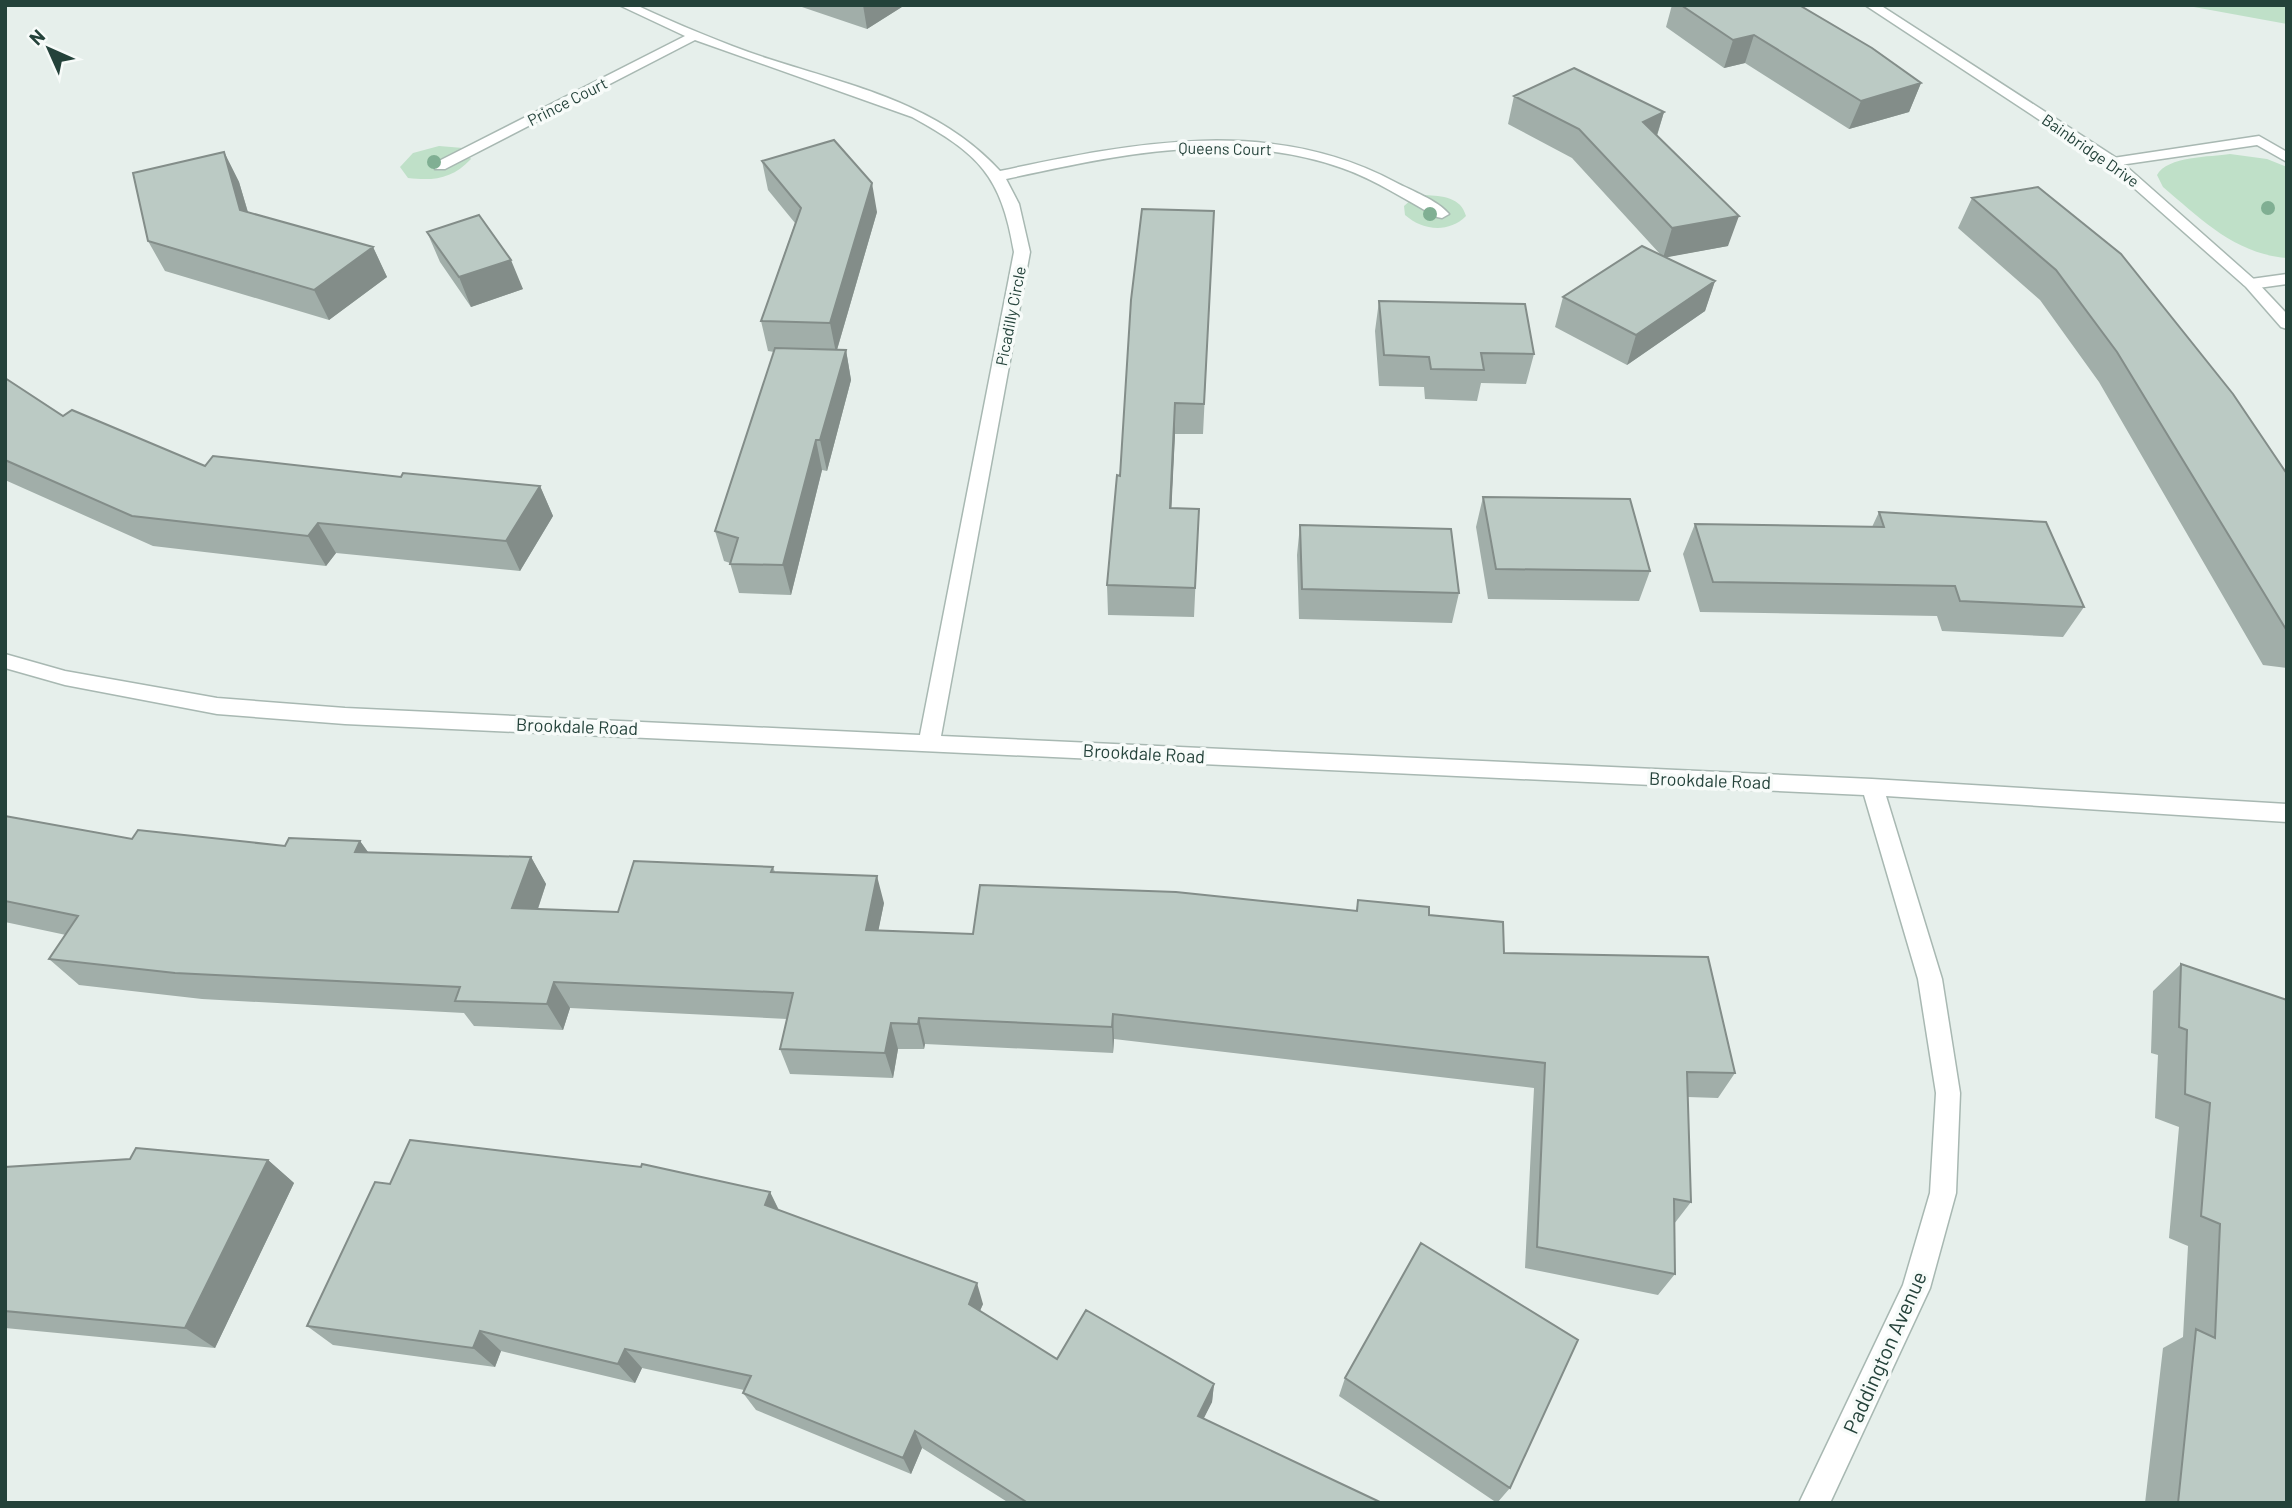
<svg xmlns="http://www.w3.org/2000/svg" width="2292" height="1508" font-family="Barlow,sans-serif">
<rect width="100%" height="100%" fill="#e6efeb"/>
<path fill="#bfe0c8" d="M2183,5H2287V24Z
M439,146L463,148L471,159C452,179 434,181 408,178L400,167L413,153Z
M2230,154L2267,159L2287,167V258C2235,254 2201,219 2163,187L2157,175C2167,156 2211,157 2230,154Z
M1425,195C1442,196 1461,197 1466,216C1448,234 1422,230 1405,215L1404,206L1412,199Z"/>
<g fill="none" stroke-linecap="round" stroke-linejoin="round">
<defs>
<path id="lane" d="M2259,136L2287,152V162L2257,145L2113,166L2106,162L2113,158Z
M2287,274V284L2251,289L2243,284L2251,279Z"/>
<path id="street" d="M619,5H636C679,25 724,44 769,59C853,86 939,104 1000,171C1132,143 1270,115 1395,182C1412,191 1437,200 1449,214L1442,218L1437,217C1406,200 1376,180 1342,168C1232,129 1116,155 1006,179L1019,204L1030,252L941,736L1872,779L2287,804V822L1886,796L1942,979L1960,1093L1956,1193L1930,1288L1830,1503H1799L1903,1285L1930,1193L1936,1093L1918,979L1864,795L345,724L217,714L65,685L5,668V654L65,671L217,698L345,708L920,735L1014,252C1001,175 979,154 912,117L695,40L445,169H435V163L685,36Z
M1865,5H1880L2118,159L2256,281L2287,314V329L2281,327L2246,287L2108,165Z"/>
</defs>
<use href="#lane" stroke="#a8b8b2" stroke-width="3"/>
<use href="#street" stroke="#a8b8b2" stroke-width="3"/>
<use href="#lane" fill="#fff" fill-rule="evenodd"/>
<use href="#street" fill="#fff" fill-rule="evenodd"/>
</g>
<g fill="#80af93">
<circle cx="434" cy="162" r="7"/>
<circle cx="2268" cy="208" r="7"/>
<circle cx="1430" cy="214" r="7"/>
</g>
<path fill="#a1aea9" d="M796,5H905L867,29Z
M1672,5H1799L1921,83L1909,112L1849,129L1745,63L1724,68L1666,27Z
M1514,96L1664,112L1657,136L1728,246L1666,257L1715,281L1705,311L1627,365L1555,327L1563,297L1660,254L1572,158L1508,124Z
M224,152L239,182L248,212L373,247L387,277L329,320L165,271L148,241Z
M762,161L877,212L837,350H846L851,380L827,471L822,470L791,595L739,593L730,563L724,561L715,531L774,352L768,351L761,321L795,223L768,190Z
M2038,187L2287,474V668L2263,665L2099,382L2040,300L1958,228L1972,198Z
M1214,211L1203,434H1175L1171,508L1199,509L1194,617L1108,615L1107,585L1120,476Z
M427,232L523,289L471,307L440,262Z
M1379,301L1534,354L1526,384L1481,383L1477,401L1425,399L1424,387L1379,386L1375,331Z
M5,378L63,416L205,466L401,477L540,486L553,516L520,571L336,553L326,566L153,546L5,480Z
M1483,497L1650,571L1639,601L1488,599L1476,527Z
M1879,512L2084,607L2063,637L1942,631L1937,616L1700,612L1683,554L1695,524L1872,527Z
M1300,525L1459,593L1452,623L1299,619L1297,555Z
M5,816L132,839L285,846L360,841L368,852L531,857L546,884L538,909L618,912L773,867L775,872L884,903L878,931L973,934L1356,911L1358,900L1429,915L1504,953L1735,1073L1718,1098L1688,1097L1691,1202L1674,1224L1675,1274L1658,1295L1525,1268L1534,1088L1114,1039L1113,1053L925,1044L924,1049H898L893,1078L790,1074L780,1049L787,1019L570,1008L563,1030L474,1026L464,1013L202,999L79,985L49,959L66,935L5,922Z
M2181,964L2287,1000V1503H2145L2163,1348L2183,1337L2188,1246L2169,1238L2179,1127L2155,1118L2158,1055L2151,1053L2153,991Z
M268,1160L294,1183L215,1348L5,1328V1167Z
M390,1184L770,1192L779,1210L983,1304L980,1311L1057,1359L1214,1384L1212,1402L1203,1419L1382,1503H1009L922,1448L911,1474L756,1410L743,1393L744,1390L642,1368L635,1383L501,1351L495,1367L333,1345L307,1326Z
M1345,1378L1510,1488L1497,1503L1339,1396Z"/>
<path fill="#838d89" d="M863,5H905L867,29Z
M1754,35L1745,63L1724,68L1733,40Z
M1921,83L1909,112L1849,129L1861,101Z
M1664,112L1655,141L1643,122Z
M224,152L239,182L256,240L240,210Z
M872,183L877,212L836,353L830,323Z
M1739,216L1728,246L1663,258L1672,228Z
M373,247L387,277L329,320L314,290Z
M511,260L523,289L471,307L459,277Z
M1715,281L1705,311L1627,365L1636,335Z
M846,350L851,380L827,471L820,440Z
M1175,403V434L1170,538V508Z
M816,440L822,470L791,595L783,565Z
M540,486L553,516L520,571L506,541Z
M318,523L336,553L326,566L308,536Z
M360,841L380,869L355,852Z
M531,857L546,884L529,935L512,908Z
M877,876L884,903L873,957L866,930Z
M554,982L570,1008L563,1030L547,1004Z
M1113,1014L1114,1039L1113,1053L1112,1027Z
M919,1018L925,1044L924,1049L918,1024Z
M891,1023L898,1049L893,1078L885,1053Z
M268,1160L294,1183L215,1348L185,1328Z
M770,1192L781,1215L765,1205Z
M977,1283L983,1304L974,1324L969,1304Z
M480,1331L501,1351L495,1367L473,1348Z
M625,1349L642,1368L635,1383L618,1364Z
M1214,1384L1212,1402L1196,1434L1198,1416Z
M915,1431L922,1448L911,1474L903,1458Z"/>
<path fill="#bbcac4" stroke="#838d89" stroke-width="2" d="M1681,5H1799L1872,48L1921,83L1861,101L1754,35L1733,40Z
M1574,68L1664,112L1643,122L1739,216L1672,228L1579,129L1514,96Z
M834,140L872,183L830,323L761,321L801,208L762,161Z
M224,152L240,210L373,247L314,290L148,241L133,173Z
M2038,187L2121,254L2233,394L2287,474V631L2117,352L2056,270L1972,198Z
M1142,209L1214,211L1204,404L1175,403L1170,508L1199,509L1195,588L1107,585L1117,475L1120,476L1131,300Z
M479,215L511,260L459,277L427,232Z
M1642,246L1715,281L1636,335L1563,297Z
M1379,301L1525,304L1534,354L1481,353L1484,370L1431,369L1429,357L1384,355Z
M775,348L846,350L820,440H816L783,565L730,564L738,538L715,531Z
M5,378L63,416L72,410L205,466L213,456L401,477L403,473L540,486L506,541L318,523L308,536L132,516L5,460Z
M1483,497L1630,499L1650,571L1496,569Z
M1879,512L2046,522L2084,607L1960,601L1955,586L1713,582L1695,524L1884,527Z
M1300,525L1451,529L1459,593L1302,589Z
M5,816L132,839L138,830L285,846L289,838L360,841L355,852L531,857L512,908L618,912L634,861L773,867L771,872L877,876L866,930L973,934L980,885L1176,892L1357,911L1358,900L1429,907V915L1503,922L1504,953L1708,957L1735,1073L1687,1072L1691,1202L1674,1199L1675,1274L1537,1247L1545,1063L1113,1014L1112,1027L919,1018L918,1024L891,1023L885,1053L780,1049L793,993L554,982L547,1004L455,1001L460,987L175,973L49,959L78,916L5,901Z
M2181,964L2287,1000V1503H2178L2196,1329L2215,1338L2220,1224L2201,1216L2210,1103L2185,1094L2187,1030L2179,1027Z
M410,1140L641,1167L642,1164L770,1192L765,1205L977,1283L969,1304L1057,1359L1086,1310L1214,1384L1198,1416L1382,1503H1028L915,1431L903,1458L743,1393L751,1376L625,1349L618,1364L480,1331L473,1348L307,1326L375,1182L390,1184Z
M136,1148L268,1160L185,1328L5,1311V1167L130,1159Z
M1421,1243L1578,1340L1510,1488L1345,1378Z"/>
<g text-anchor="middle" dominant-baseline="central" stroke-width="7" stroke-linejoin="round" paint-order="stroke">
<g font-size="16" fill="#24423a" stroke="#f7fbf9">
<text transform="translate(567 101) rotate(-27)">Prince Court</text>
<text transform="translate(1225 148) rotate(1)">Queens Court</text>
<text transform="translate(2091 150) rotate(35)">Bainbridge Drive</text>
<text transform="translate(1010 316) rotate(-79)">Picadilly Circle</text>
</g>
<g font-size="18" fill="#24423a" stroke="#f7fbf9">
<text transform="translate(577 726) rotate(2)">Brookdale Road</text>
<text transform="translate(1144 753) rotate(3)">Brookdale Road</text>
<text transform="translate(1710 780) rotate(2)">Brookdale Road</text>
</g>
<g font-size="21" fill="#24423a" stroke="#f7fbf9">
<text transform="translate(1884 1352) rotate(-66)">Paddington Avenue</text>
</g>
</g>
<rect width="2292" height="1508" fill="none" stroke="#24423a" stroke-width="14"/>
<g transform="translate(49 49) rotate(315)" stroke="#f7fbf9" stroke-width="5" paint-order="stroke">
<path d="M0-5L12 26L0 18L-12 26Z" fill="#24423a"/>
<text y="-10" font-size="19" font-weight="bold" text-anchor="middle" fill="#24423a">N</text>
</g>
</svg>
